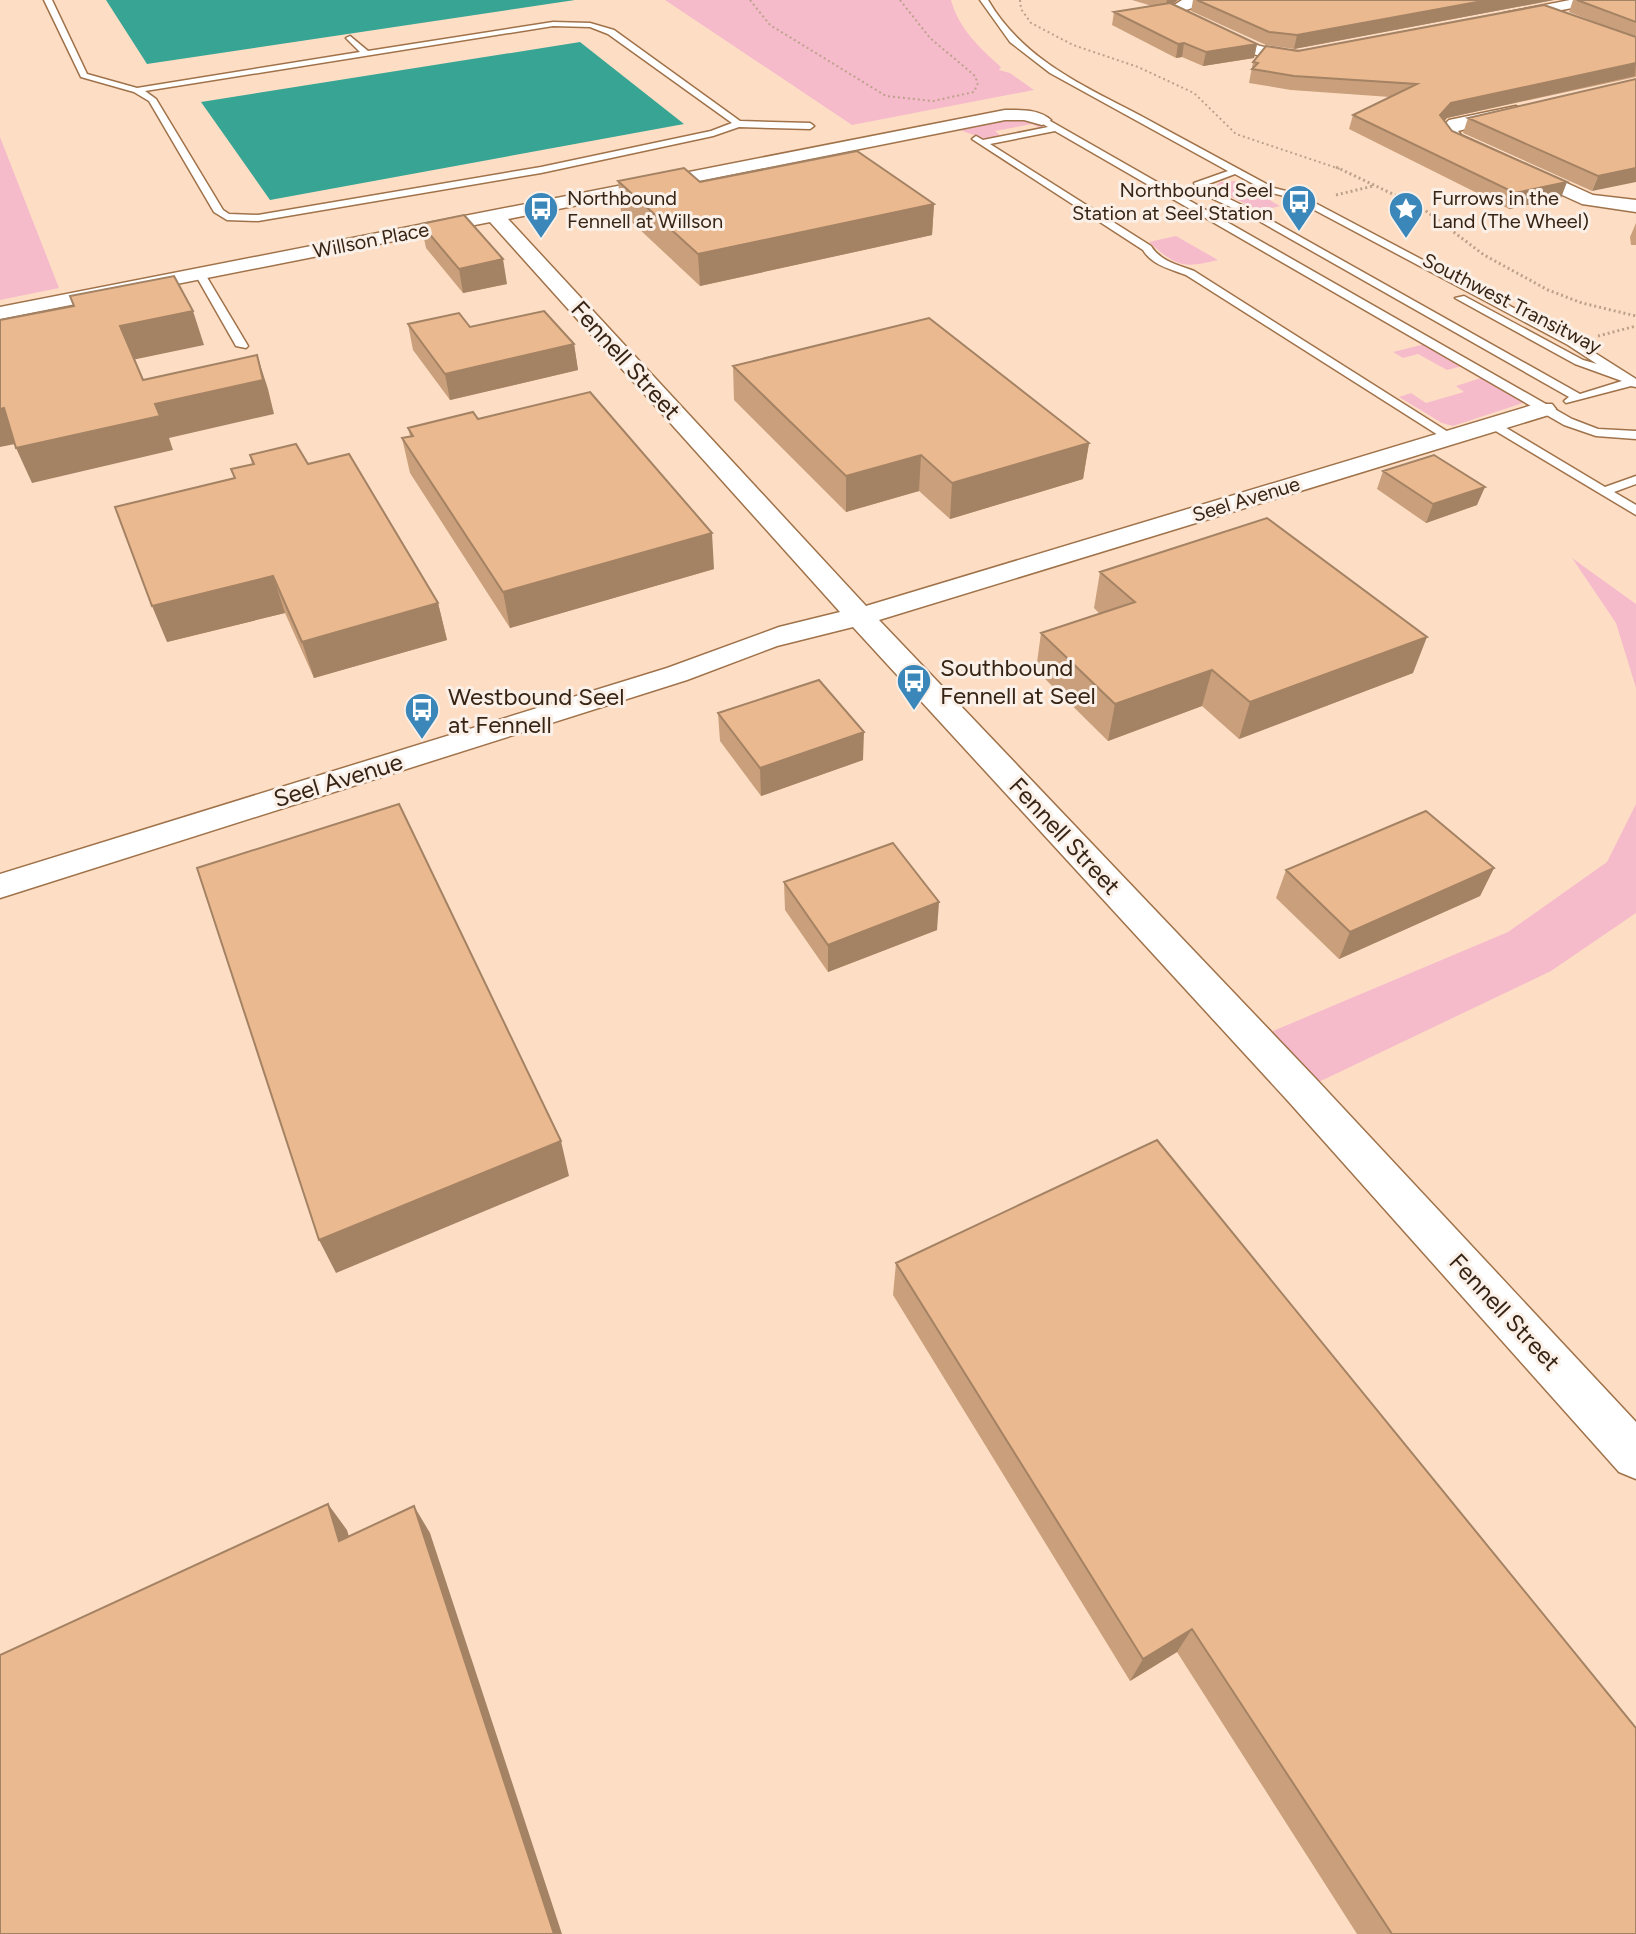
<svg xmlns="http://www.w3.org/2000/svg" width="1636" height="1934" font-family="Figtree,sans-serif">
<rect width="100%" height="100%" fill="#fddec5"/>
<path fill="#f6bbcb" d="M665,0H951C959,29 979,47 1001,67L999,70L1010,73L1034,90L852,125Z
M1007,117L1034,120L1049,127L1040,128L1032,124L995,131L1002,137L987,140L957,129Z
M0,137L59,288L0,300Z
M1235,181L1242,184L1280,206L1260,211L1213,188L1220,182Z
M1176,236L1218,260C1182,269 1176,266 1149,242Z
M1425,344L1463,366L1447,370L1418,354L1403,358L1393,352Z
M1484,377L1523,403L1453,426L1442,423L1399,397L1411,393L1426,403L1464,392L1456,386Z
M1572,558L1636,604V688L1616,623Z
M1636,804V913L1551,971L1302,1090L1254,1039L1508,932L1607,862Z"/>
<path fill="#38a594" d="M106,0H575L147,64Z
M580,42L684,124L270,200L201,102Z"/>
<g fill="none" stroke-linecap="round" stroke-linejoin="round">
<defs>
<path id="service" d="M44,0H52L87,74L137,88L360,52L346,38L350,36L368,51L553,22L590,23L614,30L740,121L810,123L814,126L810,129L739,127L713,136L541,173L258,221L227,220L214,212L149,101L134,92L81,77ZM553,26L590,27L608,34L732,123L711,131L541,167L258,215L229,214L223,210L156,99L145,91Z
M980,0H988C1023,60 1084,86 1143,117C1187,141 1231,165 1274,188L1298,194L1576,341L1636,379V387L1631,386L1566,403L1564,401L1569,397L1252,217L1198,192L1194,183L1228,171L1050,73L1010,42ZM1235,174L1268,192L1292,198L1568,345L1597,364L1583,360L1464,296L1455,298L1575,364L1622,381L1580,394L1258,213L1203,186Z
M1039,118H1045L1572,419L1598,429L1636,431V439L1596,436L1564,425L1055,131L990,144L1151,246C1160,261 1178,265 1194,271L1456,437L1446,440L1186,275C1170,269 1152,265 1143,250L972,139L976,136L983,140L1048,127L1039,122Z
M200,271L205,274L248,346L246,348L236,346L195,274Z
M1493,420L1605,487L1636,476V484L1614,492L1636,505V515L1489,427L1487,424Z"/>
<path id="minor" d="M1182,0H1216L1183,11C1212,29 1247,46 1281,50C1293,52 1308,49 1317,56C1290,79 1197,32 1171,16L1168,9Z
M1570,0H1600L1593,4L1504,21L1497,17L1504,13Z
M1516,106L1524,111L1522,115L1458,131L1461,135L1593,195L1636,200V212L1582,204L1449,143L1439,130L1449,120Z
M1005,110C1021,110 1039,109 1051,120L1042,125L1024,120H1005L508,219L866,606L1536,404H1552L1556,409L1552,414L879,620L1316,1079L1636,1422V1479L1619,1472L1288,1101L853,627L777,646L687,680L0,898V874L667,668L779,627L840,612L490,222L0,319V307Z"/>
</defs>
<use href="#service" stroke="#a0724a" stroke-width="3"/>
<use href="#minor" stroke="#a0724a" stroke-width="3"/>
<path stroke="#bca18b" stroke-width="2" stroke-dasharray="2 3" stroke-linecap="butt" d="M750,0L770,25L886,96L933,101L974,92L978,83L974,75L930,38L900,0
M1020,0L1021,9L1031,23L1073,45L1138,67L1194,93L1236,134L1340,169"/>
<path stroke="#bca18b" stroke-width="3" stroke-dasharray="2 3" stroke-linecap="butt" d="M1336,167L1422,208L1484,255L1548,290L1582,303L1636,316
M1336,195L1373,186
M1598,336L1636,326"/>
<use href="#service" fill="#fff" fill-rule="evenodd"/>
<use href="#minor" fill="#fff" fill-rule="evenodd"/>
</g>
<path fill="#ca9f7b" d="M1132,0H1178L1173,4L1257,44L1254,58L1203,66L1182,57L1176,58L1112,25L1114,12L1152,6Z
M1193,0H1554L1294,49L1266,45L1191,11Z
M1573,0H1636V77L1447,118L1444,121L1452,131L1561,198L1509,209L1349,129L1353,115L1390,97L1291,90L1249,83L1253,62L1298,51L1610,28L1569,12Z
M1636,79L1592,191L1463,133L1468,118Z
M618,181L700,182L934,204L932,235L700,286L621,212Z
M1636,223V245H1631L1630,237Z
M421,224L507,284L463,293L426,248Z
M408,324L470,327L574,344L578,370L450,400L413,350Z
M733,366L1089,443L1083,479L950,519L919,491L846,512L734,400Z
M478,419L714,569L510,628L410,473L402,438L410,436L408,428Z
M250,455L308,464L438,603L447,640L314,678L285,613L167,642L234,478L231,469L252,464Z
M1383,471L1477,505L1426,523L1377,489Z
M1100,572L1413,673L1239,739L1202,706L1108,741L1036,670L1041,633L1100,614L1094,608Z
M718,713L863,760L761,796L720,741Z
M1494,868L1480,896L1339,959L1276,898L1286,870Z
M784,882L937,930L828,972L785,910Z
M896,1263L1636,1934H1357L1177,1652L1130,1681L893,1295Z"/>
<path fill="#a48264" d="M1167,0H1178L1165,10Z
M1488,0H1554L1294,49L1297,35Z
M1184,43L1182,57L1176,58L1178,44Z
M1257,44L1254,58L1203,66L1206,52Z
M1636,63L1635,76L1447,118L1436,130L1440,115L1451,103Z
M1636,168V182L1592,191L1598,176Z
M1567,182L1561,198L1509,209L1515,193Z
M934,204L932,235L700,286L698,254Z
M503,259L507,284L463,293L459,269Z
M193,311L204,345L132,360L120,326Z
M574,344L578,370L450,400L445,374Z
M257,355L268,389L274,414L169,438L173,450L32,483L16,448Z
M4,408L20,443L0,447V409Z
M1089,443L1083,479L950,519L952,483Z
M921,455L919,491L846,512V476Z
M1485,487L1477,505L1426,523L1433,504Z
M712,533L714,569L510,628L503,592Z
M273,576L285,613L167,642L152,606Z
M438,603L447,640L314,678L302,642Z
M1427,637L1413,673L1239,739L1250,702Z
M1212,670L1202,706L1108,741L1115,704Z
M864,732L863,760L761,796L760,768Z
M1494,868L1480,896L1339,959L1350,932Z
M939,902L937,930L828,972V945Z
M561,1141L569,1176L336,1273L319,1240Z
M328,1504L347,1530L358,1567L339,1541Z
M414,1506L430,1533L562,1934H554Z
M1192,1629L1177,1652L1130,1681L1143,1659Z"/>
<path fill="#ebb98f" stroke="#a48264" stroke-width="2" d="M1197,0H1488L1297,35L1269,32Z
M1577,0H1636V22Z
M1170,3L1257,44L1206,52L1184,43L1178,44L1114,12Z
M1544,5L1636,37V63L1451,103L1440,115L1452,131L1567,182L1515,193L1353,115L1417,84L1294,76L1252,69L1258,63L1253,62L1266,46L1298,51Z
M1636,79V168L1598,176L1468,118Z
M857,151L934,204L698,254L618,181L684,168L700,182Z
M464,215L503,259L459,269L421,224Z
M174,276L193,311L120,326L143,380L257,355L263,380L155,404L160,416L16,448L4,408L0,409V320L74,306L70,296Z
M544,311L574,344L445,374L408,324L459,313L470,327Z
M929,318L1089,443L952,483L921,455L846,476L733,366Z
M590,392L712,533L503,592L402,438L413,436L408,428L473,412L478,419Z
M296,444L308,464L349,454L438,603L302,642L273,576L152,606L115,507L235,478L231,469L254,464L250,455Z
M1434,455L1485,487L1433,504L1383,471Z
M1267,518L1427,637L1250,702L1212,670L1115,704L1041,633L1135,602L1100,572Z
M819,680L864,732L760,768L718,713Z
M399,804L561,1141L319,1240L197,868Z
M1426,811L1494,868L1350,932L1286,870Z
M893,843L939,902L828,945L784,882Z
M1157,1140L1636,1728V1934H1392L1192,1629L1143,1659L896,1263Z
M328,1504L339,1541L414,1506L554,1934H0V1655Z"/>
<defs>
<symbol id="bus-pin" viewBox="-11 -11 22 30"><path d="M0 17L-7.5 6A9.5 9.5 0 1 1 7.5 6Z" fill="#3b87ba" stroke="#faf0e8"/><path d="M-5-6H5V4H4V6H2V4H-2V6H-4V4H-5ZM-3.5-4V0h7V-4ZM-3.5 1.2v1.5H-2V1.2ZM2 1.2v1.5H3.5V1.2Z" fill="#fff"/></symbol>
<symbol id="sight-pin" viewBox="-11 -11 22 30"><path d="M0 17L-7.5 6A9.5 9.5 0 1 1 7.5 6Z" fill="#3b87ba" stroke="#faf0e8"/><path d="M0-6L1.8-2.2L6-1.7L2.9 1.2L3.7 5.4L0 3.3L-3.7 5.4L-2.9 1.2L-6-1.7L-1.8-2.2Z" fill="#fff"/></symbol>
</defs>
<g fill-rule="evenodd">
<use href="#bus-pin" x="1279" y="182" width="40" height="54"/>
<use href="#bus-pin" x="521" y="189" width="40" height="54"/>
<use href="#sight-pin" x="1386" y="189" width="40" height="54"/>
<use href="#bus-pin" x="894" y="661" width="40" height="54"/>
<use href="#bus-pin" x="402" y="690" width="40" height="54"/>
</g>
<g text-anchor="middle" dominant-baseline="central" stroke-width="6" stroke-linejoin="round" paint-order="stroke">
<g font-size="20" fill="#372414" stroke="#faf0e8" text-anchor="start">
<text x="1273" y="190" text-anchor="end">Northbound Seel<tspan x="1273" dy="23">Station at Seel Station</tspan></text>
<text x="567" y="198">Northbound<tspan x="567" dy="23">Fennell at Willson</tspan></text>
<text x="1432" y="198">Furrows in the<tspan x="1432" dy="23">Land (The Wheel)</tspan></text>
</g>
<g font-size="20" fill="#372414" stroke="#faf0e8">
<text transform="translate(371 240) rotate(-11)">Willson Place</text>
<text transform="translate(1512 303) rotate(27)">Southwest Transitway</text>
<text transform="translate(1246 499) rotate(-17)">Seel Avenue</text>
</g>
<g font-size="24" fill="#372414" stroke="#faf0e8">
<text transform="translate(626 360) rotate(48)">Fennell Street</text>
<text transform="translate(338 780) rotate(-17)">Seel Avenue</text>
<text transform="translate(1065 836) rotate(47)">Fennell Street</text>
<text transform="translate(1505 1312) rotate(47)">Fennell Street</text>
</g>
<g font-size="24" fill="#372414" stroke="#faf0e8" text-anchor="start">
<text x="940" y="667">Southbound<tspan x="940" dy="28">Fennell at Seel</tspan></text>
<text x="448" y="696">Westbound Seel<tspan x="448" dy="28">at Fennell</tspan></text>
</g>
</g>
</svg>
